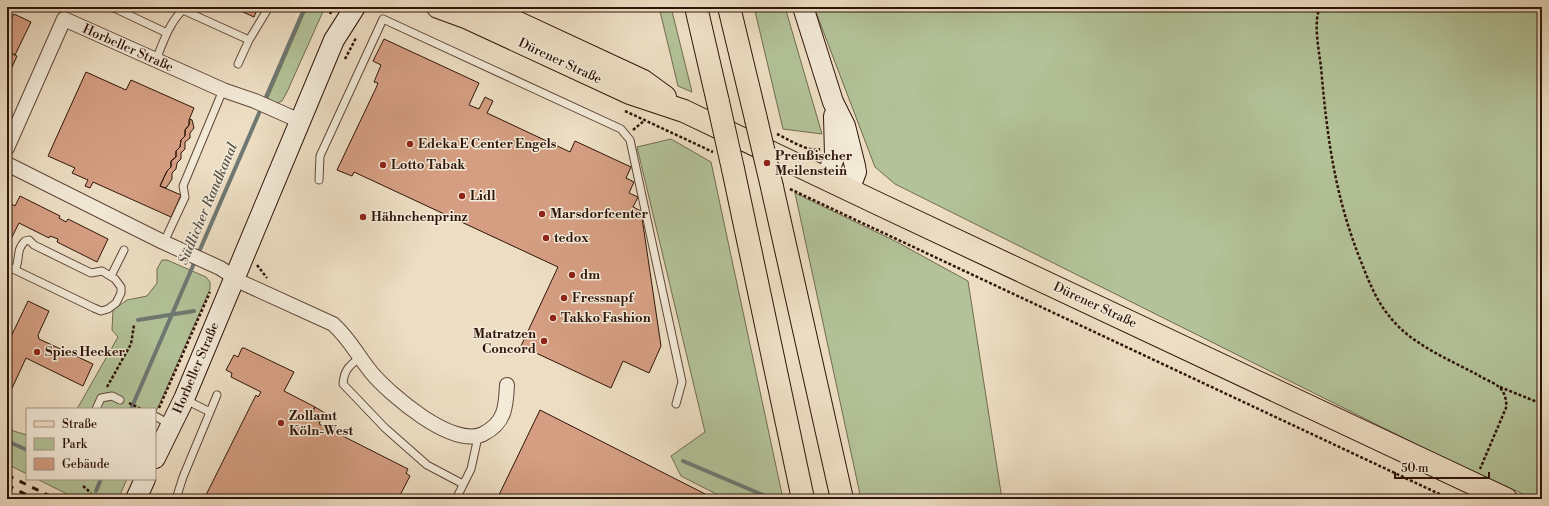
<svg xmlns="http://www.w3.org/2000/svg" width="1549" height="506" font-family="'Libre Bodoni',serif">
<rect width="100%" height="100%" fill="#eddec3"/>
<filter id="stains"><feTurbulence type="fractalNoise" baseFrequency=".005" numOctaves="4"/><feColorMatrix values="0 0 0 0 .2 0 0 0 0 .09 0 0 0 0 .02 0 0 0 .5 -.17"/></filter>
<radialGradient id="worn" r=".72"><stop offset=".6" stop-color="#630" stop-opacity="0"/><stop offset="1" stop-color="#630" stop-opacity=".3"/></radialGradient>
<path fill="#b3c298" stroke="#716b50" d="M307,7H325L287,92L282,101L275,104L267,100Z
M659,7H671L692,92L678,86Z
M754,7H785L822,134L783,129Z
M814,7H1542V499H1534L1430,451L895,184L875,167Z
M671,139L711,162L783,499H726L681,476L671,456L705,432L637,147Z
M795,193L895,241L968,281L1002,499H861Z
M162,260H167L206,277L210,282V289L155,414V409H77L118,337L112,330L113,310L127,300L147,296L157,283V269Z
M7,429L27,435V474L7,464Z
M37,479H127L118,499H77Z"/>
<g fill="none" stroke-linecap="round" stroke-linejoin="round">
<path stroke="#6f7872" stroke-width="4" d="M138,320L194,311
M131,409L305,7
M7,441L27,450
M683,461L770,498
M96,491L101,479"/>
</g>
<path fill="#d59e82" stroke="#2f1409" d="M232,7H258L254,17Z
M7,14L12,17L14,14L31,22L15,55L7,51L10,41L7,39Z
M384,39L479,83L469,105L479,109L485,97L493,101L487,113L570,152L575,141L631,167L626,178L634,182L629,193L638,197L633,207L641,211L661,346L649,373L623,361L611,388L521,346L558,267L354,172L352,176L337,170L376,88L378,83L374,82L381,65L373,61Z
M7,51L17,56L8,76H7Z
M86,72L126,90L131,80L194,108L189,120V125L185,130V136L181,140L180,147L176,151V157L171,161V167L167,171L160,186L181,195L171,217L93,182L90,188L85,186L88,180L72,173L75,168L48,156Z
M190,119L192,120L194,128L190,133V138L185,142V149L181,153V159L177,163L176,169L172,173V179L166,188L160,186L167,171L171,167V161L176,157V151L180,147L181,140L185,136V130L189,125Z
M20,196L60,216L59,218L66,222L68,219L108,239L97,262L57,242L58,239L50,236L49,238L19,223L7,247V201L15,206Z
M28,301L49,311L38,335L39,339L93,364L83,386L26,358L7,399V345Z
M242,348H244L294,372L284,391L315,407L310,417L320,422L319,424L408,469L406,473L410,476L398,499H204L256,395L258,397L261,392L231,377L232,373L226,370L234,355L238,357Z
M315,407L325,413L320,422L310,417Z
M540,410L715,499H497Z"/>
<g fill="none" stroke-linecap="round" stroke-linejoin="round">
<defs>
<path id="lane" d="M112,7L167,33
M156,60C162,45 170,21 183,10L249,40L269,7
M238,64L249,40
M319,180L320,156L383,19L621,129L630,140L682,382L676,404
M164,242L185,197L183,186L223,90
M11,268L94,308L101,311L108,309L116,303L121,293V287L115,279L102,271L91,273L34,245L29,240L25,241C15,251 21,258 15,270
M111,276L124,250
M360,357C349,366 344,370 343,384L385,428L427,465L463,484
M96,409L101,398L112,396L120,400
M210,412L217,395
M155,416L171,425
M176,499L183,477L210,412L186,400
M456,499L471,469L478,437"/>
<path id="street" d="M7,148L64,19L223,90L255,101L300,121
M7,164L163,242L220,268L243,283L333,324C349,338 358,356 371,372C389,394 453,449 483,434C505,423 506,407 507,385"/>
<path id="secondary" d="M803,7L833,102L845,126L855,166L856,172L849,190
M826,179L835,155L834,116
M155,458L184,399L334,40L355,7
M136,499L145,479"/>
<path id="primary" d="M438,7L468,18L630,93L684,111L881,205L1506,499
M484,7L643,81L665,97"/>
<path id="highway" d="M696,7L718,102
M729,7L756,119
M733,169L803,499
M772,187L842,499"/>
</defs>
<use href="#lane" stroke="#5e4638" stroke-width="9"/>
<use href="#street" stroke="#5e4638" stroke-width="16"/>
<use href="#secondary" stroke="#2f1409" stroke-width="22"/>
<use href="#primary" stroke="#2f1409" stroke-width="24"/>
<use href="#highway" stroke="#2f1409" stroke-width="24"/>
<path stroke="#2f1409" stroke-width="2.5" stroke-dasharray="3 2" stroke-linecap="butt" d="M1320,7C1313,22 1319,51 1321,67C1327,137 1335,198 1362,264C1369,282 1377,302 1390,317C1411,344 1448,359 1478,375C1484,379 1493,382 1499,387C1505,392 1507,401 1506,408L1480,469
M371,11L375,7
M330,14L333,7
M345,59L356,38
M625,111L713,152
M633,130L645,120
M777,134C788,139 809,153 820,149
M790,189L1450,499
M257,265L267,278
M107,387L131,344L134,325
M1500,387L1542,404
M129,403L141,409
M159,408L210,292
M69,480V479
M83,486L91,493"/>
<use href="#lane" stroke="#f3ead8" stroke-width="7"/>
<use href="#street" stroke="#f3ead8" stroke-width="14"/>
<use href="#secondary" stroke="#f3ead8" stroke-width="20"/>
<use href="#primary" stroke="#eddec3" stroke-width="22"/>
<use href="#highway" stroke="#eddec3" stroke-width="22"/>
<path stroke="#2f1409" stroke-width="3" stroke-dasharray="7 7" stroke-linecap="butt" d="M7,475L56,499
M7,485L35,499"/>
<defs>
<path id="highway-bridge" d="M718,102L733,169
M756,119L772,187"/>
</defs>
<use href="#highway-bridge" stroke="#2f1409" stroke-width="24" stroke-linecap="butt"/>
<use href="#highway-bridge" stroke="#eddec3" stroke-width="22"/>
</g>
<g fill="#8f2418" stroke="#f3ead8" stroke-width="1.5">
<circle cx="410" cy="144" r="4"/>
<circle cx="767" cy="163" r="4"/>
<circle cx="383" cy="165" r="4"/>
<circle cx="462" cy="196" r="4"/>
<circle cx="542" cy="214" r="4"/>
<circle cx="363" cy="217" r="4"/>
<circle cx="546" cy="238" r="4"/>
<circle cx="572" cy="275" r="4"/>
<circle cx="564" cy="298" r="4"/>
<circle cx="553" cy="318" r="4"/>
<circle cx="544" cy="341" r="4"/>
<circle cx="37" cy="352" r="4"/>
<circle cx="281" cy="423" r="4"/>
</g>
<g text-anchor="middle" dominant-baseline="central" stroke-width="3" stroke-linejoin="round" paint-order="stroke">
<g font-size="13" fill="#2f1409" stroke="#f3ead8">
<text transform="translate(128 48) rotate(24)">Horbeller Straße</text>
<text transform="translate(560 61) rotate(25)">Dürener Straße</text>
<text transform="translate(1095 305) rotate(25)">Dürener Straße</text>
<text transform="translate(196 368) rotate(-67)">Horbeller Straße</text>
</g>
<g font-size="13" font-weight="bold" fill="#2f1409" stroke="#f3ead8" text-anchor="start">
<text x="418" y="144">Edeka E Center Engels</text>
<text x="775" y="156">Preußischer<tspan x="775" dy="15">Meilenstein</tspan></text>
<text x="391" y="165">Lotto Tabak</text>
<text x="470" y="196">Lidl</text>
<text x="550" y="214">Marsdorfcenter</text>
<text x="371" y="217">Hähnchenprinz</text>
<text x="554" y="238">tedox</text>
<text x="580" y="275">dm</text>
<text x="572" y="298">Fressnapf</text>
<text x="561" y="318">Takko Fashion</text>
<text x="536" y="334" text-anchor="end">Matratzen<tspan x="536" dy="15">Concord</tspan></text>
<text x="45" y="352">Spies Hecker</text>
<text x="289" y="416">Zollamt<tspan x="289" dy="15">Köln-West</tspan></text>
</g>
<g font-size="14" font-style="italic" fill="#544e46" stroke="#f3ead8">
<text transform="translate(208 204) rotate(-67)">Südlicher Randkanal</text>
</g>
</g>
<rect width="1549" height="506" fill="none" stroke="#eddec3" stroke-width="24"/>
<rect x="8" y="8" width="1533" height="490" fill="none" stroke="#2f1409" stroke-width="2"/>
<rect x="12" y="12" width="1525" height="482" fill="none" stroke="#2f1409"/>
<rect x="26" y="408" width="130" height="72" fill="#f3ead8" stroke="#a59485"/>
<rect x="34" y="421" width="20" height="6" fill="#eddec3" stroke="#a59485"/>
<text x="62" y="428" font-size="12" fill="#2f1409">Straße</text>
<rect x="34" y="438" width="20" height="12" fill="#b3c298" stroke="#a59485"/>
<text x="62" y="448" font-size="12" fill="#2f1409">Park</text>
<rect x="34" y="458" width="20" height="12" fill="#d59e82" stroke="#a59485"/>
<text x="62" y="468" font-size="12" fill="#2f1409">Gebäude</text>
<path d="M1395 472v6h94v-6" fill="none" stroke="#2f1409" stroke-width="2"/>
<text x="1401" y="472" font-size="12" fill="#2f1409" stroke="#f3ead8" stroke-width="3" paint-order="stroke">50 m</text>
<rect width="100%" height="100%" filter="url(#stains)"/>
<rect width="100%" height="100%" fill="url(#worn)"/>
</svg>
